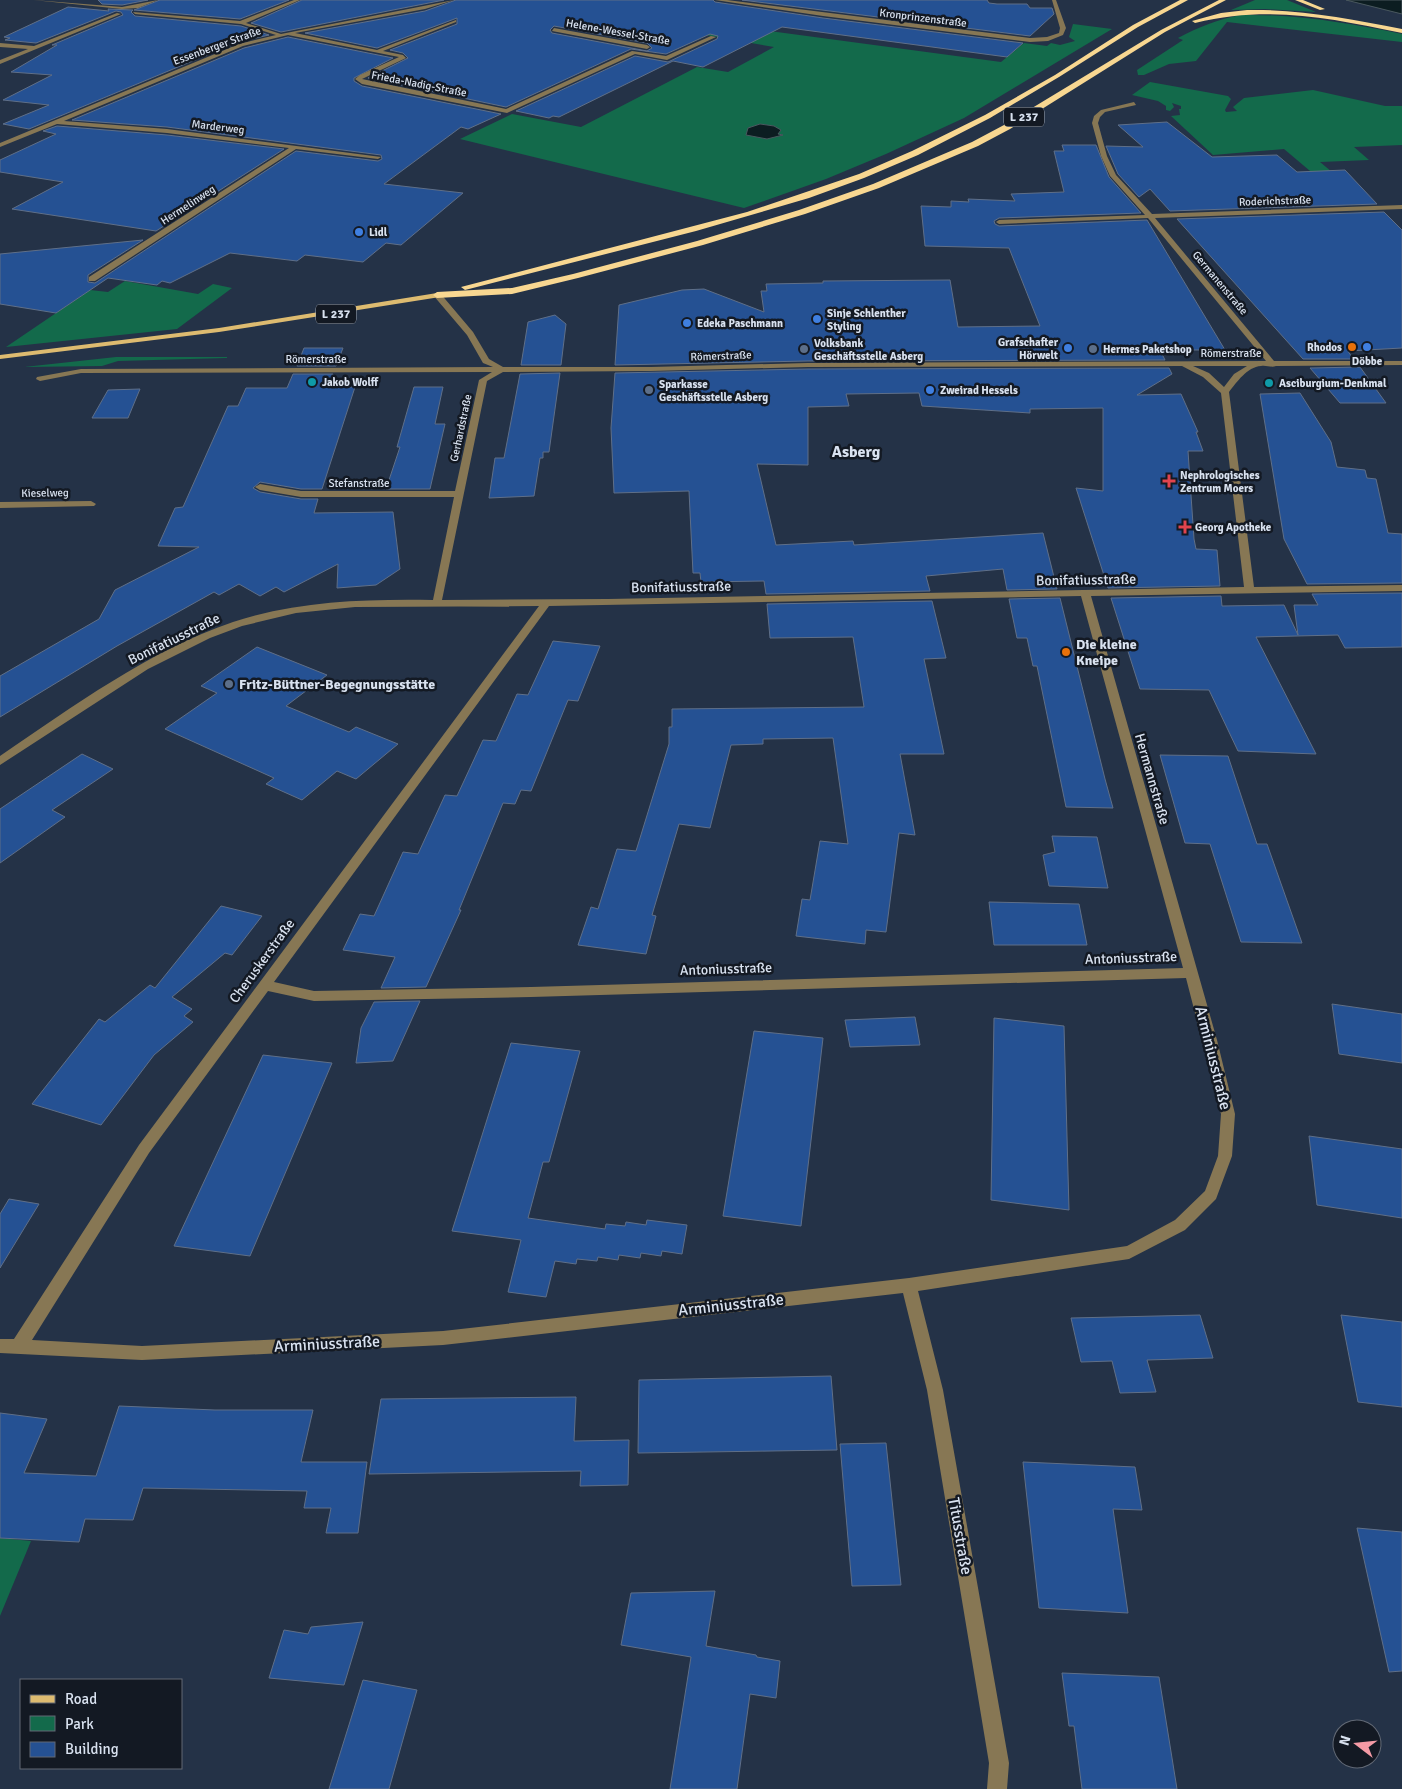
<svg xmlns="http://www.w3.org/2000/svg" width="1402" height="1789" font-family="Signika,sans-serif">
<rect width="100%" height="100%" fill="#243247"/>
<path fill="#136a4b" d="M1255,0H1287L1316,12L1265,9L1231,10Z
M576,5L1001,62L1024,43L1047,46L1051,43L1060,45L1075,41L1069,37L1073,24L1112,29L964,118L886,154L826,179L744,208L460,139L512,114L581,127L697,67L728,72L774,47L586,14Z
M1241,15C1296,14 1348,23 1402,34V42L1227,22L1196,61L1169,64L1144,75H1138L1137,70L1183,40L1178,38C1199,27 1218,19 1241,15Z
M1150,82L1228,96L1231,99L1225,110L1226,112L1237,111L1233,107L1244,98L1313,90L1385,106H1402V145L1354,147L1369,160L1320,162L1368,202L1348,203L1284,149L1213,155L1171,116L1180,115L1179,109H1181V106L1172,103L1174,107L1170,111L1166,110V106L1158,101L1132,95Z
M125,281L198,294L213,284L232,288L177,329L6,347L90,290L108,292Z
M116,357H227V358L118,361L102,366L24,367Z
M0,1538L31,1541L0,1616Z"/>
<path fill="#0c1d21" stroke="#4a585f" d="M1346,0H1402V14Z
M760,124L774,126L781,130L778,134L783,135L767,139L746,135L748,128Z"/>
<path fill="#255193" stroke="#5f6f88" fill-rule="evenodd" d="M98,0H148L122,5L102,4Z
M160,0H289L240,19L134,10Z
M302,0H444L281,32L251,23Z
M456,0H713L715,2L823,18L1023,43L1007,57L782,27L703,67L673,61L559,117L553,116L549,118L516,111L635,56L668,62L717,39L718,36L710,34L666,54L631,49L506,107L368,78L408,58L403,53L390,50L457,24V18L377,48L305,33L425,11ZM554,26L647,43L652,48L647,51L552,33L550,30Z
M742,0H987L989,3L997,4H1027L1030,8H1052L1054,14L1030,36Z
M68,7L109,11L108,9L133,10L131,12L135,16L241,26L269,35L238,42L29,129L3,124L49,105L3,100L52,75L11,72L57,45H52L123,15L121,12L116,11L36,43L5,40L10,38L4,37Z
M288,37L393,58L354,78V81L362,86L501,114L468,129L461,127L384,184L463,193L401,245L386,243L363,262L305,255L297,261L230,253L170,283L162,281L157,285L108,278L56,313L0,304V254L143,240L88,275V282L95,283L296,151L378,161L382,159L381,155L167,127L72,120L244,48Z
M1167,122L1212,157L1277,155L1297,172L1345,170L1377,204L1170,211L1150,189L1139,197L1118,174L1106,146L1143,147L1118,125Z
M57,126L167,135L284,149L156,231L12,209L63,182L0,172V160L56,134L43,131Z
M1062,145H1096L1109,177L1141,213L999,218L994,221L995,224L999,226L1147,220L1225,350H1160L1165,360L808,361L615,365L619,305L682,290L704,289L764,312L761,291H767L766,284L823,283V281L950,280L958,327L1040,326L1009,248L925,246L921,206L951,207V201L969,202L968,199L1015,201L1011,194L1064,192L1054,151H1064Z
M1384,212L1402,230V348L1348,351L1353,359H1303L1177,219Z
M555,315L566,324L561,365H521L528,322Z
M304,348H343L336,366H297Z
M1360,367L1386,403H1340L1310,368Z
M1169,368L1172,374L1137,395L1181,394L1198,432H1196L1203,451H1188L1194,539L1196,549L1217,550L1220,586L1108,588L1076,488L1103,491V408L1030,409V413L922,406L919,393L846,394L849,406L808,407V465L757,464L776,545L853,541L854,545L1043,533L1057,589L1007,590L1003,569L926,576L930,591L766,594L764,581L701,582L700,573H693L689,491L614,493L611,428L615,373L808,369Z
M560,373L549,452H543V458H540L534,496L489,498L495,458H504L520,374Z
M293,374H333L329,387H355L322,489H301L260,482L253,488L260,492L301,499H318L314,513L393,512L400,569L376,585L337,588L338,564L284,592L276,587L260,596L239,584L219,595L214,592L117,646L0,717V676L99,619L115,590L199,547L158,546L175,508L183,507L228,406H238L246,388H287Z
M414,387H443L435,424H445L430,489H386L400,447H397Z
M140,389L128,418H92L108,390Z
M1300,393L1331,442L1337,467L1365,470L1367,478L1376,479L1388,533L1402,534V583L1307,584L1284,539L1260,394Z
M1402,593V647L1345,648L1338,635L1256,637L1316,754L1238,751L1209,690L1140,689L1111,598L1221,596L1222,606L1284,605L1298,635L1294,605H1318L1312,594Z
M1060,598L1105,779L1113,808L1066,807L1037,666H1033L1027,638H1017L1009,599Z
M932,601L946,658L924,659L944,754H900L915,835L899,833L886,932L866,930L865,944L796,936L802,899L810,900L820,841L848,844L833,738L763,739V744L731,745L710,828L679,824L652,915L656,916L646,954L578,945L591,907L598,909L617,849L636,851L669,744V727H672V709L864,707L853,637L770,638L767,604Z
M553,641L600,646L578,701L568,700L531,791L521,790L515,804L503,803L459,910H461L426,987L381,988L395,957L343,950L360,914L374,916L403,852L418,854L445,795L457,796L483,740L496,741L517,694L528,695Z
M257,647L327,675L286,706L349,732L356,727L398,744L356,779L337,771L302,800L266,784L274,778L165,729L217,693L201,686Z
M82,754L113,769L52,810L65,817L0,863V809Z
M1160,755L1228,756L1257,844H1267L1302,943L1241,942L1210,844L1185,843Z
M1052,836L1097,837L1108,888L1049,886L1043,855L1055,852Z
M989,902L1079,904L1087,945H994Z
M221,906L262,916L232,955L225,953L172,997L192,1009L184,1016L193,1022L154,1055L101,1125L32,1104L99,1019L105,1022L150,985L155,988Z
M420,1001L393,1061L356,1063L361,1028L374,1002Z
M1332,1004L1402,1014V1063L1339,1054Z
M915,1017L920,1045L850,1047L845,1020Z
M994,1018L1064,1026L1069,1210L991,1200Z
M754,1031L823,1038L801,1226L723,1216Z
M511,1043L580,1051L549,1162H543L528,1218L605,1229L606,1224L625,1226L626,1222L646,1225L647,1220L687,1225L682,1254L662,1251L661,1256L641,1253L640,1258L619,1255L618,1260L598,1257L597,1261L577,1259L576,1264L555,1261L546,1297L508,1292L521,1240L452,1231Z
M263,1055L332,1063L250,1256L174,1246Z
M1309,1136L1402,1149V1218L1317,1205Z
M9,1199L39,1204L0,1268V1214Z
M1200,1315L1213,1358L1147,1360L1156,1392L1120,1393L1112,1361L1081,1362L1071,1318Z
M1341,1315L1402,1322V1407L1358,1402Z
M831,1376L837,1450L638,1453L639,1380Z
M576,1397L574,1441L629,1440L628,1485L580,1486L581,1471L369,1474L381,1399Z
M119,1406L215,1410H313L301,1462H367L358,1533H326L331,1508H304L307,1491L143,1488L133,1520L85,1519L79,1542L0,1538V1413L47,1419L24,1473L96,1476Z
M886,1443L901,1585L852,1586L840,1444Z
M1023,1462L1135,1467L1142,1510L1113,1509L1128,1613L1039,1608Z
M1357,1528L1402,1532V1671L1389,1672Z
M715,1591L706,1646L756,1655L757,1657L780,1661L776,1698L750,1694L737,1789H670L691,1657L621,1645L631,1593Z
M363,1622L344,1685L269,1678L284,1630L308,1634L311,1627Z
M1062,1673L1159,1677L1177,1789H1082L1074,1726H1069Z
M363,1680L417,1690L389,1789H329Z"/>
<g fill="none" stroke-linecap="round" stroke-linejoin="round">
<path fill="#877754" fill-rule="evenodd" d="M33,0L122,7L158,0L138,8L122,9Z
M294,0H300L246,23L281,34L454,0L425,9L295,33L377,50L456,20V22L383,51L403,55L406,58L362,79L506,109L632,51L666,56L711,36L716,37L667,60L635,54L507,113L362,84L355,79L360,75L399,57L288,35L243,46L64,121L167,129L381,157L378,159L296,149L95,281H89V277L289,148L167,133L57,124L0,147V143L239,44L276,35L241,24L135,14L133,12L240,21Z
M715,0H727L1030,38L1047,37L1059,33L1060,28L1052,0H1056L1066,28L1063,35L1048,41L1030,42L823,16Z
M117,13L121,14L0,64V60L28,49L0,47V43L34,46Z
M554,28L647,45L650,47L647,49L552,31Z
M1134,102L1136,105L1105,112L1100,117L1098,123L1107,156L1116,175L1152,214L1402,205V209L1155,218L1274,361H1402V365L1276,366C1271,368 1267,365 1261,366C1247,367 1237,382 1229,392L1254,587L1402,585V591L1091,596L1217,1040L1235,1114L1232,1156L1216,1199L1185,1230L1129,1259L918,1291L943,1390L1009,1763L1007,1789H987L989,1763L927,1390L903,1293L443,1345L142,1360L0,1353V1339H14L139,1145L539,606L355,607L296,613L242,626L210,638L148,669L0,765V756C74,706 148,651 233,622C297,601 366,599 433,600L454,497H301L260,490L255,487L260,484L301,491H455L479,380L492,372L81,373L40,381L36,379L37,377L81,369L493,367L483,363L467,335L433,295L437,293H440L473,332L489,359L503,367H651L808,363L1266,361L1148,218L999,224L996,222L999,220L1145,215L1110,176L1101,156L1092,123L1094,116L1101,110ZM1182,366L1203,377L1221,393L1244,587L608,599L442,600L487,381L503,372L651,371L808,367ZM1193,366H1247L1234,374L1224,387L1209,373ZM1081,596L1183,968L531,987L314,991L274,982L549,606ZM1186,978L1221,1114L1218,1156L1205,1191L1175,1220L1127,1246L909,1278L443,1331L142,1346L32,1340L149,1153L268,991L314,1001L531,997Z
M91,501L96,504L94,506L0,508V502Z"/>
<path fill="#ddbb70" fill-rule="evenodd" d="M437,293L441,295L440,297L219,332L0,359V355L219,328Z"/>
<path fill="#f8d791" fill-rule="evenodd" d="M1180,0H1188L1138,27L1059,77L990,118L918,155L864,178L809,198L696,231L465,290L461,287L747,212L859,174L912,151L985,115L1055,75L1133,25Z
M1219,0H1226L1165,32L1010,129L978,146L879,188L805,214L703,245L578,278L512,294L437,298L433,295L437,292L512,288L573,274L697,241L799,210L873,184L972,142L1004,125L1161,30Z
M1295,0H1303L1325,9L1320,10Z
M1247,10C1300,9 1350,19 1402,29V33C1329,18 1269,5 1195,23L1192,21L1221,13Z"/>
</g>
<g fill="#3f7fe0" stroke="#131923" stroke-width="2">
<circle cx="359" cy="232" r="5"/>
<circle cx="817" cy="319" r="5"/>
<circle cx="687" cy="323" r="5"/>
<circle cx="1367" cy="347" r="5"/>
<circle cx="1068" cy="348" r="5"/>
<circle cx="930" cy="390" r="5"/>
</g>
<g fill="#e8710a" stroke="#131923" stroke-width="2">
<circle cx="1352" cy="347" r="5"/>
<circle cx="1066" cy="652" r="5"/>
</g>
<g fill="#5c6f8a" stroke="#131923" stroke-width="2">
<circle cx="804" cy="349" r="5"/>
<circle cx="1093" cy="349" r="5"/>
<circle cx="649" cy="390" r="5"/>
<circle cx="229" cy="684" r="5"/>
</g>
<g fill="#0f9aa8" stroke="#131923" stroke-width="2">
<circle cx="312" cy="382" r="5"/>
<circle cx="1269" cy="383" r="5"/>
</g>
<g fill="#e0444e" stroke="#131923" stroke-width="2">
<path d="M1166.5 473.5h5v5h5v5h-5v5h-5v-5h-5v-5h5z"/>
<path d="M1182.5 519.5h5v5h5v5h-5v5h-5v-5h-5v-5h5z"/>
</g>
<g text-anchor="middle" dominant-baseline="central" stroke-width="5" stroke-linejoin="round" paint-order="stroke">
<g font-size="11" fill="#d9e2f0" stroke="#131923">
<text transform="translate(923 18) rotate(7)">Kronprinzenstraße</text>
<text transform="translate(618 32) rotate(10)">Helene-Wessel-Straße</text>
<text transform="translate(217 46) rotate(-20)">Essenberger Straße</text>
<text transform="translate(419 84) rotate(11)">Frieda-Nadig-Straße</text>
<text transform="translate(218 127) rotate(7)">Marderweg</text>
<text transform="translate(1275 201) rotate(-2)">Roderichstraße</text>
<text transform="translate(188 205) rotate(-33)">Hermelinweg</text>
<text transform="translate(1220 283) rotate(50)">Germanenstraße</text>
<text x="1231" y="353">Römerstraße</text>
<text transform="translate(721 356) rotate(-2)">Römerstraße</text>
<text x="316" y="359">Römerstraße</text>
<text transform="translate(461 428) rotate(-78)">Gerhardstraße</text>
<text x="359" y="483">Stefanstraße</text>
<text transform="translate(45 493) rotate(-1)">Kieselweg</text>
</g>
<g font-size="11" font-weight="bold" fill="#d9e2f0" stroke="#131923" text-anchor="start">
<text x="369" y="232">Lidl</text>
<text x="827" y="313">Sinje Schlenther<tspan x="827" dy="13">Styling</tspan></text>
<text x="697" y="323">Edeka Paschmann</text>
<text x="1058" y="342" text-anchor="end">Grafschafter<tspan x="1058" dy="13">Hörwelt</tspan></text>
<text x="814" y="343">Volksbank<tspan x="814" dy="13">Geschäftsstelle Asberg</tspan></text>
<text x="1342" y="347" text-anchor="end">Rhodos</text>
<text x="1103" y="349">Hermes Paketshop</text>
<text x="1367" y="361" text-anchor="middle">Döbbe</text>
<text x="322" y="382">Jakob Wolff</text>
<text x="1279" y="383">Asciburgium-Denkmal</text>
<text x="659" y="384">Sparkasse<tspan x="659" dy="13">Geschäftsstelle Asberg</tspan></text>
<text x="940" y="390">Zweirad Hessels</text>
<text x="1180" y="475">Nephrologisches<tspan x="1180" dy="13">Zentrum Moers</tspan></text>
<text x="1195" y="527">Georg Apotheke</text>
</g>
<g fill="#131923" stroke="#9ea6b2" stroke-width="1">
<rect x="1004" y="107.5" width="40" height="19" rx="4"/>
<rect x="316" y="304.5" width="40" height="19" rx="4"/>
</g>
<g font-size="12" font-weight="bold" fill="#d9e2f0">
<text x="1024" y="117">L 237</text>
<text x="336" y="314">L 237</text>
</g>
<g font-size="14" fill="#d9e2f0" stroke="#131923">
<text transform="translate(1086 580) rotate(-1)">Bonifatiusstraße</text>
<text transform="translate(681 587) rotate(-1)">Bonifatiusstraße</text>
<text transform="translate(174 639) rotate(-26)">Bonifatiusstraße</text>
<text transform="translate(1152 779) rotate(74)">Hermannstraße</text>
<text transform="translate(1131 958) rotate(-2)">Antoniusstraße</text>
<text transform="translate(262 961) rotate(-54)">Cheruskerstraße</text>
<text transform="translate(726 969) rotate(-2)">Antoniusstraße</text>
</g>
<g font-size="14" font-weight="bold" fill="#d9e2f0" stroke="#131923" text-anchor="start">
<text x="1076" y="644">Die kleine<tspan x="1076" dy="16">Kneipe</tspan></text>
<text x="239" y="684">Fritz-Büttner-Begegnungsstätte</text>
</g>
<g font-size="16" font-weight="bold" fill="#d9e2f0" stroke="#131923">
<text x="856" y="452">Asberg</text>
</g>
<g font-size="16" fill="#d9e2f0" stroke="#131923">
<text transform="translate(1213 1058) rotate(76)">Arminiusstraße</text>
<text transform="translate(731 1305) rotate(-6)">Arminiusstraße</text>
<text transform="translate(327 1344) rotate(-3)">Arminiusstraße</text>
<text transform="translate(960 1536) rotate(80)">Titusstraße</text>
</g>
</g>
<rect x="20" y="1679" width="162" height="90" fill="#131923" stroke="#626975"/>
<rect x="30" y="1695" width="25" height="8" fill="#ddbb70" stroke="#626975"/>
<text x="65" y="1704" font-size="15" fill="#d9e2f0">Road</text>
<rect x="30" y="1716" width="25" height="15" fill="#136a4b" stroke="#626975"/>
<text x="65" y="1729" font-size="15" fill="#d9e2f0">Park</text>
<rect x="30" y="1742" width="25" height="15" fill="#255193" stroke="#626975"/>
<text x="65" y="1754" font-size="15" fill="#d9e2f0">Building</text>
<g transform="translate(1357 1744) rotate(286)"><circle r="24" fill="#131923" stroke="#626975"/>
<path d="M0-4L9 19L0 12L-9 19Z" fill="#f49aa5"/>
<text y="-8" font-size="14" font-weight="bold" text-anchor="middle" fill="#d9e2f0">N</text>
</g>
</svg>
